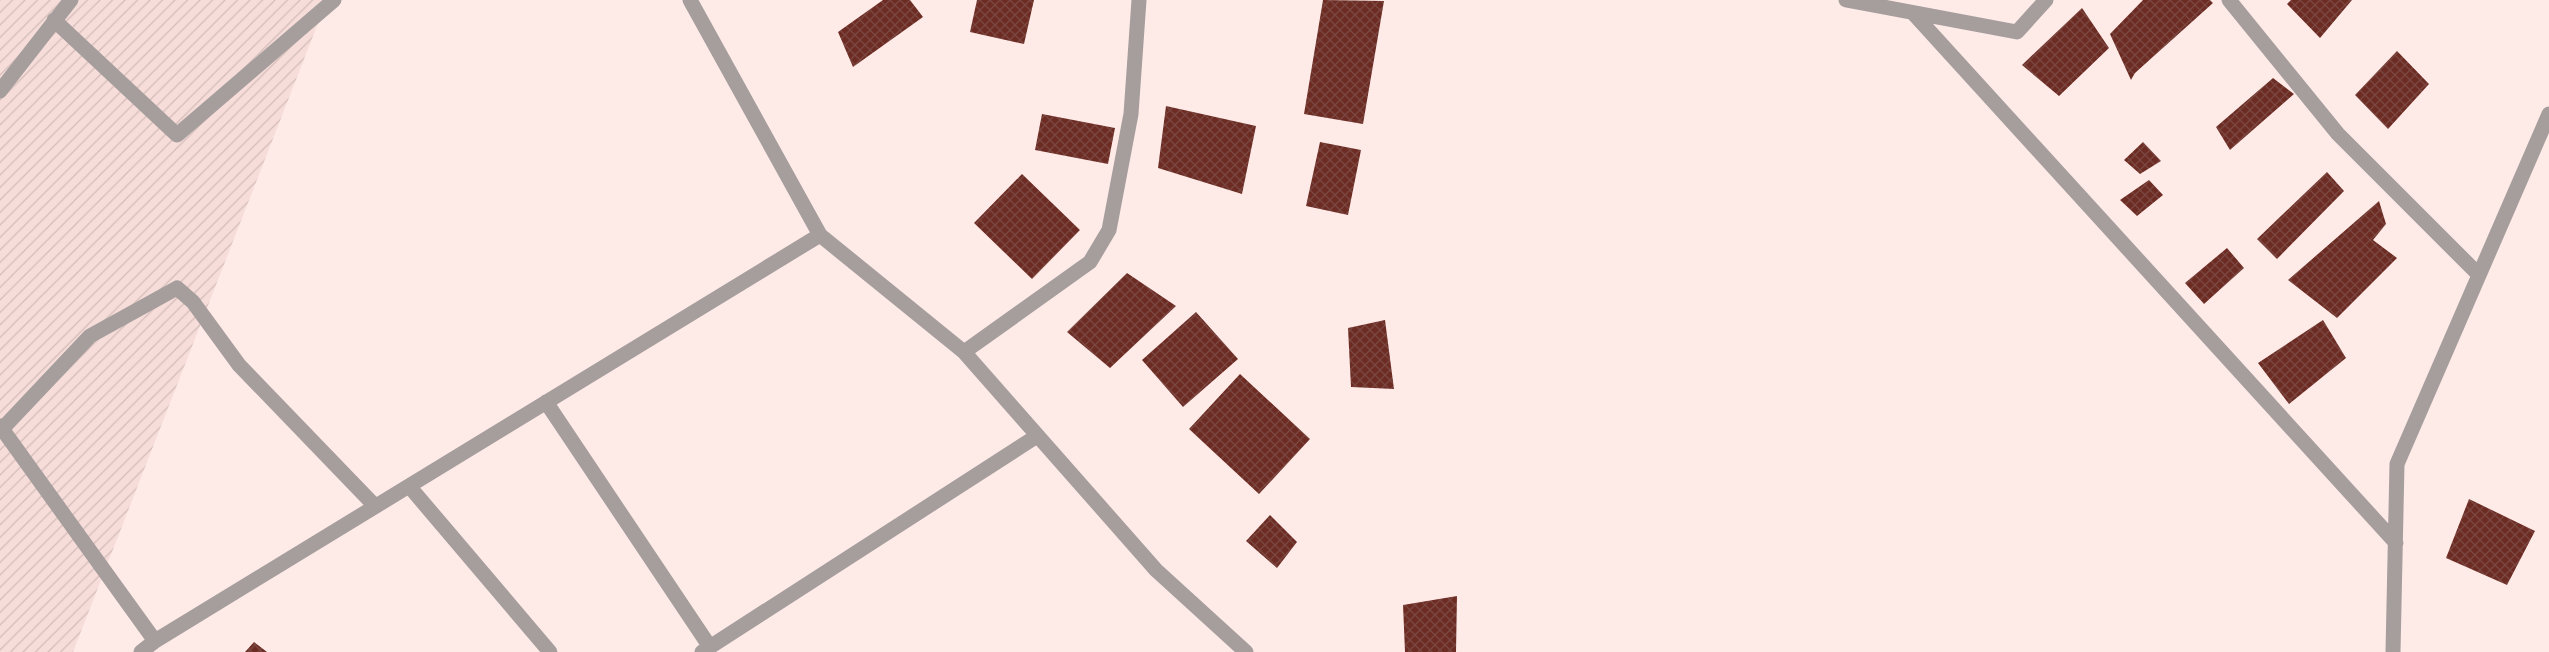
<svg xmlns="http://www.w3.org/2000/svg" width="2549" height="652" font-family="'IBM Plex Serif',serif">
<defs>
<pattern id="industrial-furrows" width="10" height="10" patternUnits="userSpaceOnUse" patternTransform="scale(1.25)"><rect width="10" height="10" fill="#f7ddd9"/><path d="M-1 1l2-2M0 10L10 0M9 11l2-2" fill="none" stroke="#d3bcb9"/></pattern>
<pattern id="building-cross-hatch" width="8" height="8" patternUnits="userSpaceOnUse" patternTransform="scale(1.25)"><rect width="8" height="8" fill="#6c2c24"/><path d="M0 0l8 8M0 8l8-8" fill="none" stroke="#7b4841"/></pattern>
</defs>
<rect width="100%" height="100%" fill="#feebe8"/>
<path fill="url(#industrial-furrows)" d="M0,0H327L73,652H0Z"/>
<path fill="url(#building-cross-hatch)" d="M883,0H910L923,17L853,67L838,32Z
M977,0H1034L1024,44L970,32Z
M1323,0L1384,1L1363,124L1304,114Z
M2143,0H2210L2213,3L2135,73L2131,80L2110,34Z
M2291,0H2352L2320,38L2287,4Z
M2082,8L2109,48L2059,96L2022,65Z
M2397,51L2429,84L2388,129L2355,95Z
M2273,78L2294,94L2230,150L2216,127Z
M1166,106L1256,126L1242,194L1158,168Z
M1042,114L1115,128L1108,164L1035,150Z
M1320,142L1361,150L1348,215L1306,206Z
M2143,142L2161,161L2140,174L2124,160Z
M2327,172L2344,191L2277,259L2257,239Z
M1022,174L1080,230L1032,279L974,223Z
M2149,180L2163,195L2137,216L2120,200Z
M2379,201L2386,224L2373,240L2397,258L2337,318L2288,280Z
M2227,248L2244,268L2204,304L2185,283Z
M1127,273L1176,306L1110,368L1067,332Z
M1196,312L1238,359L1183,407L1142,360Z
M1385,320L1394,389L1351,387L1348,328Z
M2323,320L2346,358L2289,404L2258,363Z
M1240,374L1310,439L1259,494L1189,429Z
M2469,499L2535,531L2507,585L2446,558Z
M1270,515L1297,542L1277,568L1246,541Z
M1457,596L1456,652H1405L1403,605Z
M254,642L267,652H245Z"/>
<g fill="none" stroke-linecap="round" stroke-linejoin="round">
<path stroke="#a69e9d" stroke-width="15" d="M690,0L820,235L964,352L1156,570L1246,652
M1846,0L2017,32L2046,0
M2229,0L2338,134L2479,275
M1913,13L2396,543
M54,20L177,135L334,0
M0,91L71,0
M964,352L1090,262L1109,230L1131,114L1139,0
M546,402L710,647
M0,426L155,641
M3,428L90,336L177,288L193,302L239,365L375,506
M409,486L550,652
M141,652L155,641L820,235
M702,652L1037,436
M2393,652L2397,464L2549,114"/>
</g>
</svg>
